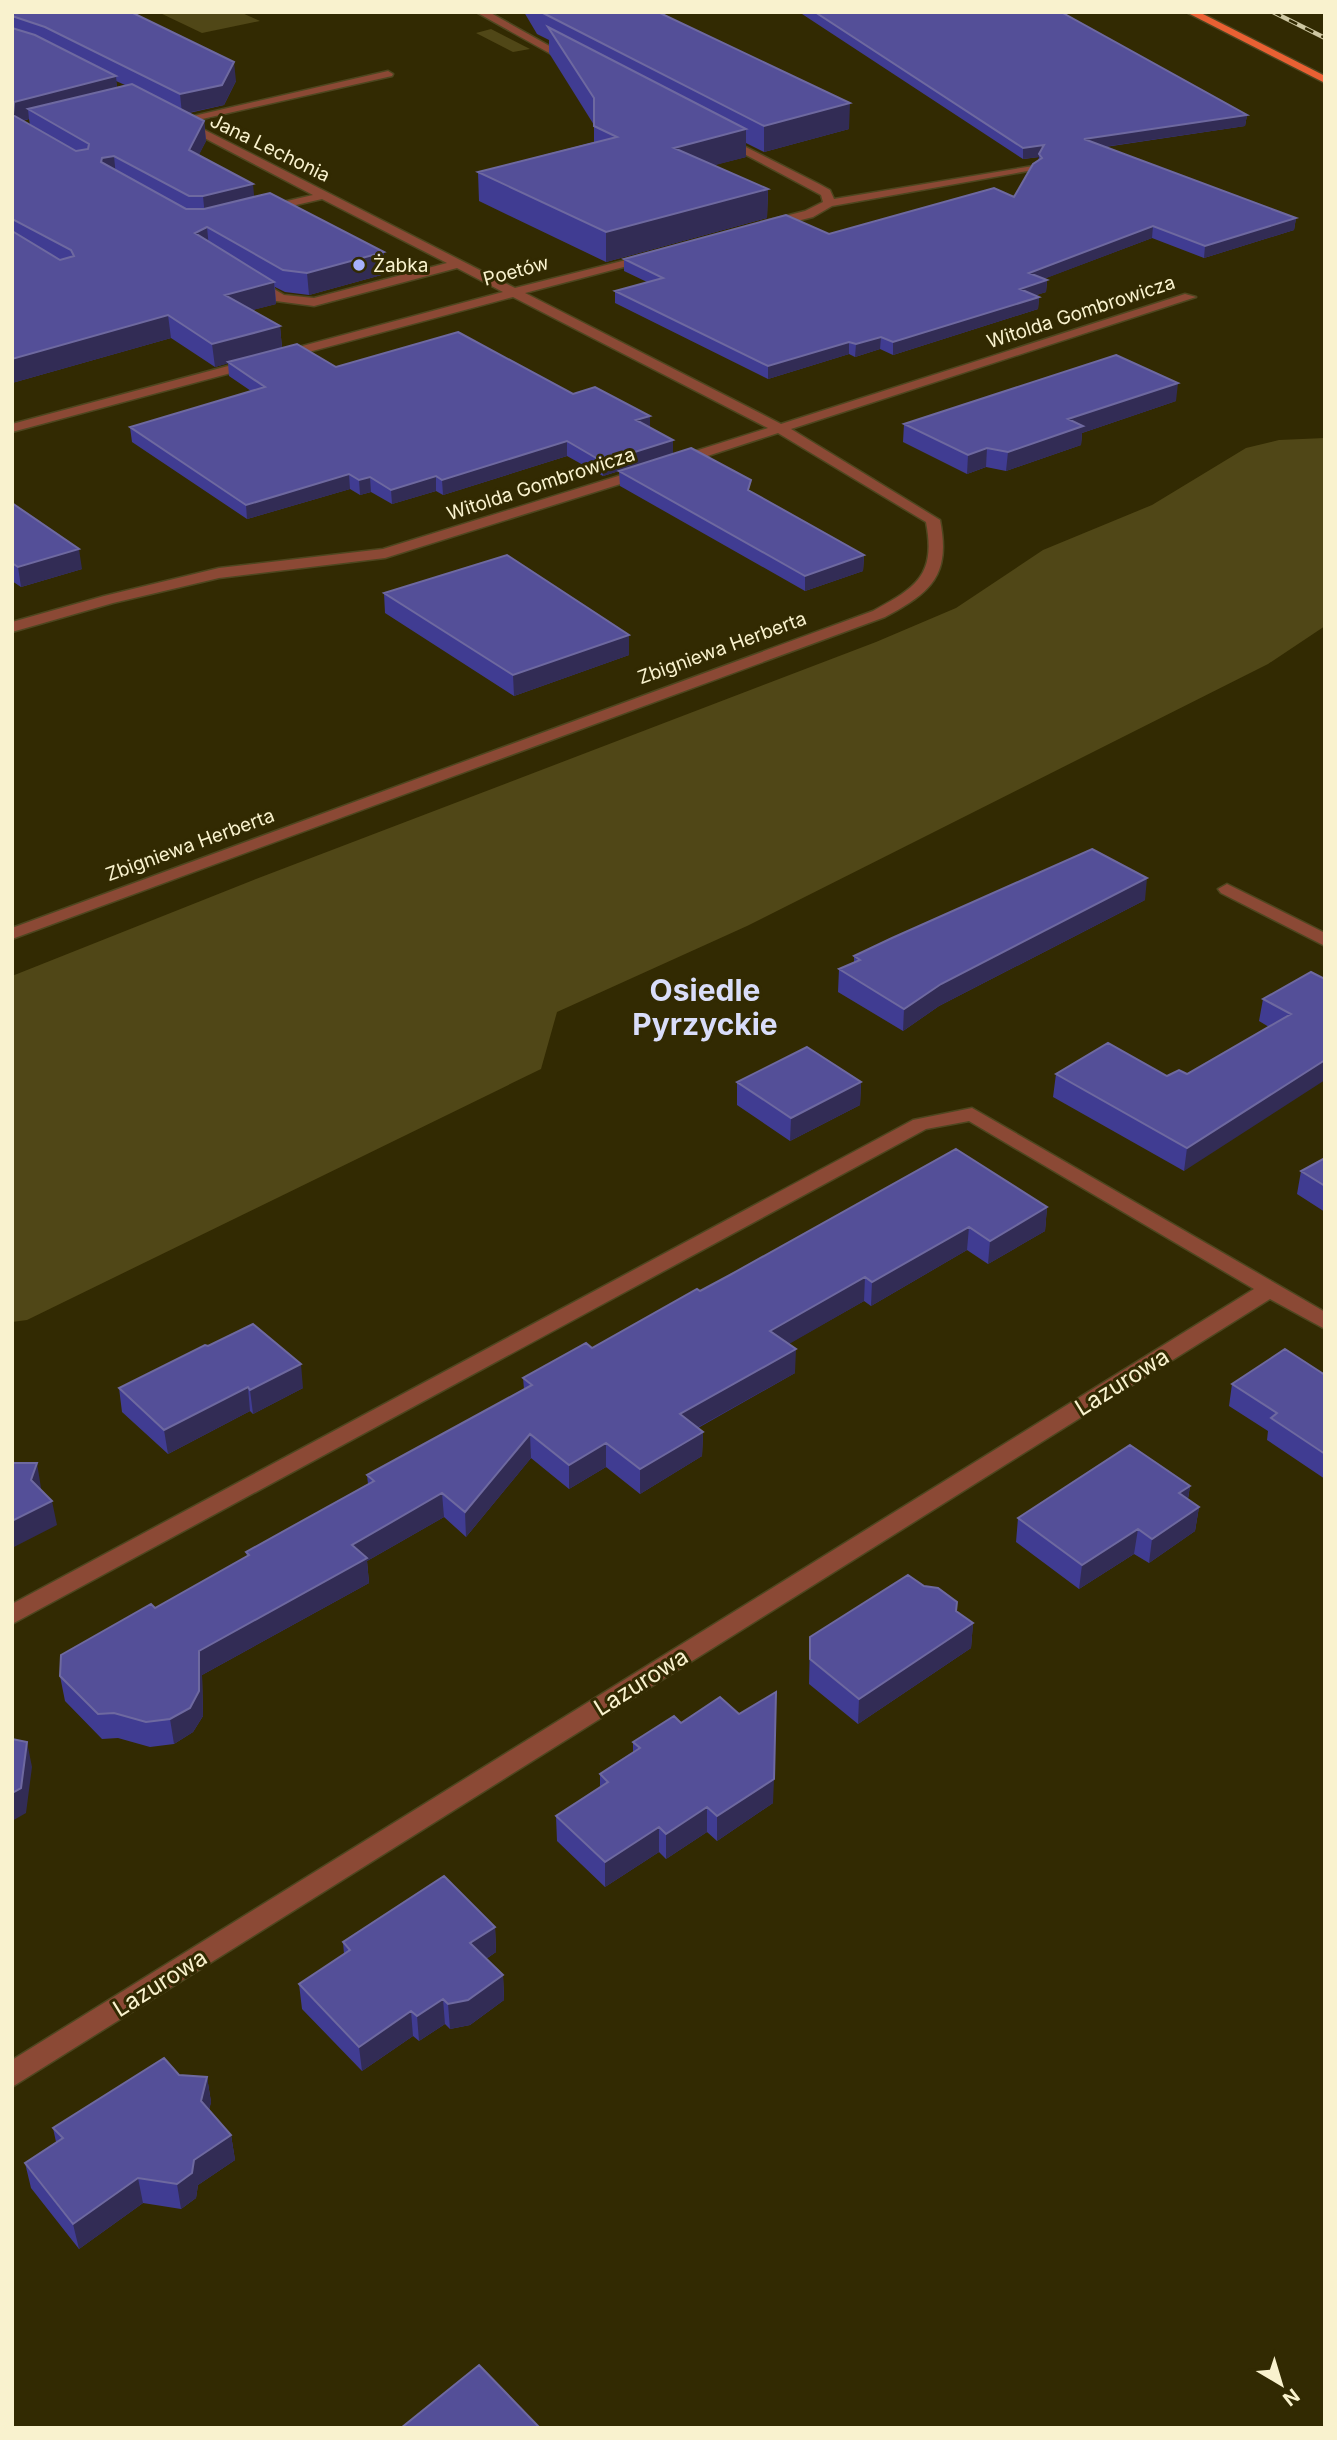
<svg xmlns="http://www.w3.org/2000/svg" width="1337" height="2440" font-family="Inter,sans-serif">
<rect width="100%" height="100%" fill="#322a02"/>
<path fill="#504717" d="M158,12H240L260,21L202,33Z
M491,29L530,49L513,52L476,33Z
M1325,438V626L1268,664L747,926L557,1012L541,1069L27,1320L12,1322V976L251,881L876,642L956,608L1043,550L1152,505L1246,448L1279,440Z"/>
<g fill="none" stroke-linecap="round" stroke-linejoin="round">
<defs>
<path id="minor" d="M476,12H489L578,62L569,64Z
M388,71L393,74L392,76L189,122L515,288L654,253V259L525,293L781,424L1185,294L1196,297L791,429L940,520C951,576 931,592 885,617L12,939V928L873,611C917,587 936,575 926,522L778,433L680,465H670V459L768,428L513,297L12,432V424L503,292L457,268L314,306L276,301L244,280L254,277L284,295L314,298L447,263L322,199L261,213V207L313,195L172,121Z
M720,134L819,184L830,190L834,199L1033,166L1039,169L832,206L813,217L765,229L759,225L761,222L805,211L823,202L821,195L716,139V135Z
M644,468L649,469V475L385,558L219,578L113,603L12,632V622L104,596L219,568L383,549Z
M1227,884L1325,933V946L1221,893L1218,889Z
M972,1108L1325,1312V1329L1270,1299L12,2087V2060L1254,1289L969,1121L926,1129L12,1624V1604L913,1120Z"/>
<path id="major" d="M1186,12H1199L1325,76V83Z"/>
</defs>
<use href="#minor" stroke="#4e461f" stroke-width="3"/>
<use href="#major" stroke="#4e461f" stroke-width="3"/>
<use href="#minor" fill="#8b4935" fill-rule="evenodd"/>
<use href="#major" fill="#e96033" fill-rule="evenodd"/>
<defs>
<path id="rail" d="M1273,12L1325,38"/>
</defs>
<use href="#rail" stroke="#cec7a2" stroke-width="4.5"/>
<use href="#rail" stroke="#322a02" stroke-width="2.5" stroke-dasharray="9" stroke-linecap="butt"/>
</g>
<path fill="#403c92" fill-rule="evenodd" d="M12,12L236,81L224,105L189,113L204,121L206,141L198,156L255,197L385,274L309,295L285,292L275,287L276,304L252,310L280,326L282,348L336,367L573,394L650,427L673,454L751,492L864,555L863,571L805,591L620,486L619,471L603,476L567,456L443,495L436,491L392,504L371,492L360,495L350,489L247,519L132,442L130,427L251,391L229,376L228,363L215,367L171,338L12,383ZM116,81L125,85L117,87ZM29,119L30,125L23,121Z
M524,12H658L849,129L764,152L746,143V157L714,165L768,189L767,218L606,262L479,201L478,172L594,142V125L549,53V40L537,34Z
M799,12H1061L1247,115L1245,126L1105,147L1296,218L1294,230L1204,258L1152,238L1043,279L1047,280L1046,292L1036,295L1039,297L1038,309L893,355L880,349L855,357L849,354L768,379L615,303V291L647,282L624,271V259L829,234L1014,197L1038,161L1039,157L1023,159Z
M1176,401L1082,433L1081,445L1006,471L986,467L967,474L903,442L904,424Z
M12,503L82,569L21,587L12,581Z
M384,593L629,655L514,696L385,613Z
M1145,900L939,1006L903,1031L838,992L839,969L854,962V956Z
M1325,979L1184,1171L1053,1097L1056,1074L1167,1076L1187,1074L1269,1027L1259,1021L1263,999Z
M737,1082H861L860,1105L790,1141L737,1105Z
M1325,1158V1212L1297,1194L1301,1171Z
M1047,1207L1045,1231L988,1264L967,1250L871,1306L864,1301L788,1344L795,1373L698,1428L703,1432L702,1456L640,1494L606,1467L569,1489L531,1458L466,1537L444,1517L367,1561L369,1583L202,1675L203,1716L193,1732L174,1744L150,1747L118,1738L102,1739L65,1701L60,1676L155,1608L247,1556L246,1552L368,1484L367,1475L524,1389L523,1378L592,1348L700,1291Z
M208,1346L303,1388L253,1414L250,1411L168,1454L122,1412L119,1388Z
M1325,1375V1479L1267,1440L1268,1431L1229,1406L1232,1384Z
M1190,1486L1188,1499L1199,1507L1195,1531L1149,1563L1134,1554L1079,1589L1016,1542L1018,1518Z
M956,1611L973,1623L971,1648L858,1724L809,1684L810,1637Z
M633,1742L773,1803L717,1841L707,1832L666,1859L659,1852L605,1887L557,1841L556,1816L600,1787V1774L633,1753Z
M495,1927L496,1952L486,1959L503,1975L504,2000L470,2025L450,2029L445,2024L419,2041L413,2036L362,2071L302,2009L299,1984L344,1954L343,1942Z
M179,2075L207,2077L211,2102L209,2110L231,2135L235,2160L198,2185L196,2198L181,2209L143,2203L79,2249L31,2188L25,2163L56,2142L53,2128Z"/>
<path fill="#322c55" d="M234,62L236,81L224,105L182,114L180,94Z
M116,76L118,96L28,109L29,119L16,122L13,115L14,102Z
M850,103L849,129L764,152V126Z
M1247,115L1245,126L1083,150L1084,139Z
M204,121L206,141L191,171L189,150Z
M746,129V157L674,176V148Z
M1044,145L1039,154V157L1023,159V148Z
M114,156L116,177L101,162L102,158Z
M253,184L255,205L205,217L203,196Z
M768,189L767,218L606,262V232Z
M1296,218L1294,230L1204,258L1205,246Z
M1153,226L1152,238L1028,285L1029,273Z
M207,227L209,248L195,233Z
M384,252L385,274L309,295L307,273Z
M1047,280L1046,292L1019,301L1020,289Z
M274,282L276,304L227,317L225,295Z
M1039,297L1038,309L893,355V342Z
M168,315L171,338L12,383V359Z
M280,326L282,349L215,367L212,344Z
M881,337L880,349L855,357L856,344Z
M849,342V354L768,379V366Z
M1178,383L1176,401L1082,433L1081,445L1006,471L1008,452L1068,419Z
M650,416V430L636,420Z
M673,440V454L603,476V462Z
M567,441V456L443,495L442,480Z
M987,448L986,467L967,474L968,455Z
M349,474L350,489L247,519L246,505Z
M436,476V491L392,504L391,490Z
M370,477L371,492L360,495L359,480Z
M79,549L82,569L21,587L18,567Z
M864,555L863,571L805,591V576Z
M629,635V655L514,696L513,675Z
M1147,878L1145,900L939,1006L903,1031L904,1009L941,984Z
M1325,1060V1080L1184,1171L1187,1148Z
M861,1082L860,1105L790,1141L791,1118Z
M1047,1207L1045,1231L988,1264L990,1241Z
M969,1227L967,1250L871,1306L872,1282Z
M865,1277L864,1301L770,1355V1331Z
M796,1349L795,1373L679,1438L680,1414Z
M301,1364L303,1388L253,1414L250,1390Z
M248,1387L250,1411L168,1454L164,1430Z
M703,1432L702,1456L640,1494V1469Z
M530,1434L531,1458L466,1537L465,1512Z
M606,1443V1467L569,1489V1465Z
M37,1463L41,1488L36,1504L31,1480Z
M1190,1486L1186,1510L1179,1493Z
M442,1493L444,1517L367,1561L369,1583L202,1675L203,1716L193,1732L174,1744L170,1719L199,1651L352,1545Z
M52,1501L57,1525L12,1548V1521Z
M1199,1507L1195,1531L1149,1563L1152,1539Z
M1138,1529L1134,1554L1079,1589L1082,1565Z
M973,1623L971,1648L858,1724L859,1699Z
M27,1742L32,1767L26,1813L12,1821V1793Z
M774,1779L773,1803L717,1841V1816Z
M707,1807V1832L666,1859V1834Z
M659,1827V1852L605,1887V1862Z
M495,1927L496,1952L472,1968L470,1943Z
M503,1975L504,2000L470,2025L450,2029L448,2004Z
M443,1999L445,2024L419,2041L417,2016Z
M411,2011L413,2036L362,2071L359,2047Z
M207,2077L211,2102L205,2126L201,2101Z
M231,2135L235,2160L198,2185L196,2198L181,2209L177,2184L194,2160Z
M138,2178L143,2203L79,2249L73,2224Z"/>
<path fill="#544f98" stroke="#6e69a0" stroke-width="2" d="M12,12H131L234,62L222,85L180,94L45,27L12,16Z
M541,12H658L850,103L764,126Z
M815,12H1061L1247,115L1084,139L1296,218L1205,246L1153,226L1029,273L1047,280L1020,289L1039,297L893,342L881,337L856,344L849,342L768,366L615,291L663,278L624,259L786,215L829,234L994,188L1014,197L1033,164L1042,158L1039,154L1044,145L1023,148Z
M548,27L746,129L674,148L768,189L606,232L478,172L617,137L594,126V98Z
M12,28L35,35L116,76L14,102L13,115L76,151L88,149L89,144L28,109L132,84L204,121L189,150L253,184L203,196H189L114,156L102,158L101,162L186,209H204L270,193L384,252L307,273L283,270L207,227L195,233L274,282L225,295L280,326L212,344L168,315L12,359V231L60,260L74,256L71,250L12,219Z
M458,332L573,394L595,387L650,416L636,420L673,440L603,462L567,441L442,480L436,476L391,490L370,477L359,480L349,474L246,505L130,427L265,387L228,362L297,344L336,367Z
M1116,355L1178,383L1068,419L1083,426L1008,452L987,448L968,455L904,424Z
M691,448L751,480L748,490L864,555L805,576L619,471Z
M12,503L79,549L18,567L12,563Z
M507,555L629,635L513,675L384,593Z
M1092,849L1147,878L941,984L904,1009L839,969L860,960L854,956L892,938Z
M1311,972L1325,979V1060L1187,1148L1056,1074L1108,1043L1167,1076L1179,1070L1187,1074L1291,1014L1263,999Z
M807,1047L861,1082L791,1118L737,1082Z
M956,1149L1047,1207L990,1241L969,1227L872,1282L865,1277L770,1331L796,1349L680,1414L703,1432L640,1469L606,1443L569,1465L530,1434L465,1512L442,1493L352,1545L367,1558L199,1651V1691L190,1708L170,1719L146,1722L114,1713L98,1714L60,1676L61,1655L151,1604L155,1608L249,1555L246,1552L374,1481L367,1475L532,1385L523,1378L586,1343L592,1348L697,1289L700,1291L728,1276Z
M1325,1158V1186L1301,1171Z
M253,1324L301,1364L250,1390L248,1387L164,1430L119,1388L205,1345L208,1346Z
M1285,1349L1325,1375V1454L1271,1418L1277,1413L1232,1384Z
M1130,1445L1190,1486L1179,1493L1199,1507L1152,1539L1138,1529L1082,1565L1018,1518Z
M12,1462L14,1463H37L31,1480L52,1501L12,1521Z
M908,1575L924,1586L938,1588L957,1602L956,1611L973,1623L859,1699L810,1659V1637Z
M776,1692L774,1779L717,1816L707,1807L666,1834L659,1827L605,1862L556,1816L608,1782L600,1774L640,1748L633,1742L674,1716L681,1723L720,1697L739,1714Z
M12,1739L27,1742L21,1788L12,1793Z
M444,1876L495,1927L470,1943L503,1975L468,2000L448,2004L443,1999L417,2016L411,2011L359,2047L299,1984L350,1950L343,1942Z
M164,2058L179,2075L207,2077L201,2101L231,2135L194,2160L192,2173L177,2184L138,2178L73,2224L25,2163L63,2138L53,2128Z
M479,2365L539,2427L401,2428Z"/>
<circle fill="#a7b1fc" stroke="#322a02" stroke-width="2.5" cx="359" cy="265" r="7"/>
<g text-anchor="middle" dominant-baseline="central" stroke-width="6" stroke-linejoin="round" paint-order="stroke">
<g font-size="19" fill="#f9f2ce" stroke="#322a02">
<text transform="translate(270 148) rotate(26)">Jana Lechonia</text>
<text transform="translate(516 271) rotate(-15)">Poetów</text>
<text transform="translate(1081 312) rotate(-18)">Witolda Gombrowicza</text>
<text transform="translate(541 484) rotate(-18)">Witolda Gombrowicza</text>
<text transform="translate(722 648) rotate(-20)">Zbigniewa Herberta</text>
<text transform="translate(190 845) rotate(-20)">Zbigniewa Herberta</text>
</g>
<g font-size="19" fill="#f9f2ce" stroke="#322a02" text-anchor="start">
<text x="373" y="265">Żabka</text>
</g>
<g font-size="23" fill="#f9f2ce" stroke="#322a02">
<text transform="translate(1122 1382) rotate(-32)">Lazurowa</text>
<text transform="translate(641 1682) rotate(-32)">Lazurowa</text>
<text transform="translate(160 1983) rotate(-32)">Lazurowa</text>
</g>
<g font-size="30" font-weight="bold" fill="#d9ddfa" stroke="#322a02">
<text x="705" y="990">Osiedle<tspan x="705" dy="34">Pyrzyckie</tspan></text>
</g>
</g>
<rect width="1337" height="2440" fill="none" stroke="#f9f2ce" stroke-width="28"/>
<g transform="translate(1281 2384) rotate(142)" stroke="#322a02" stroke-width="5" paint-order="stroke">
<path d="M0-5L12 26L0 18L-12 26Z" fill="#f9f2ce"/>
<text y="-10" font-size="19" font-weight="bold" text-anchor="middle" fill="#f9f2ce">N</text>
</g>
</svg>
